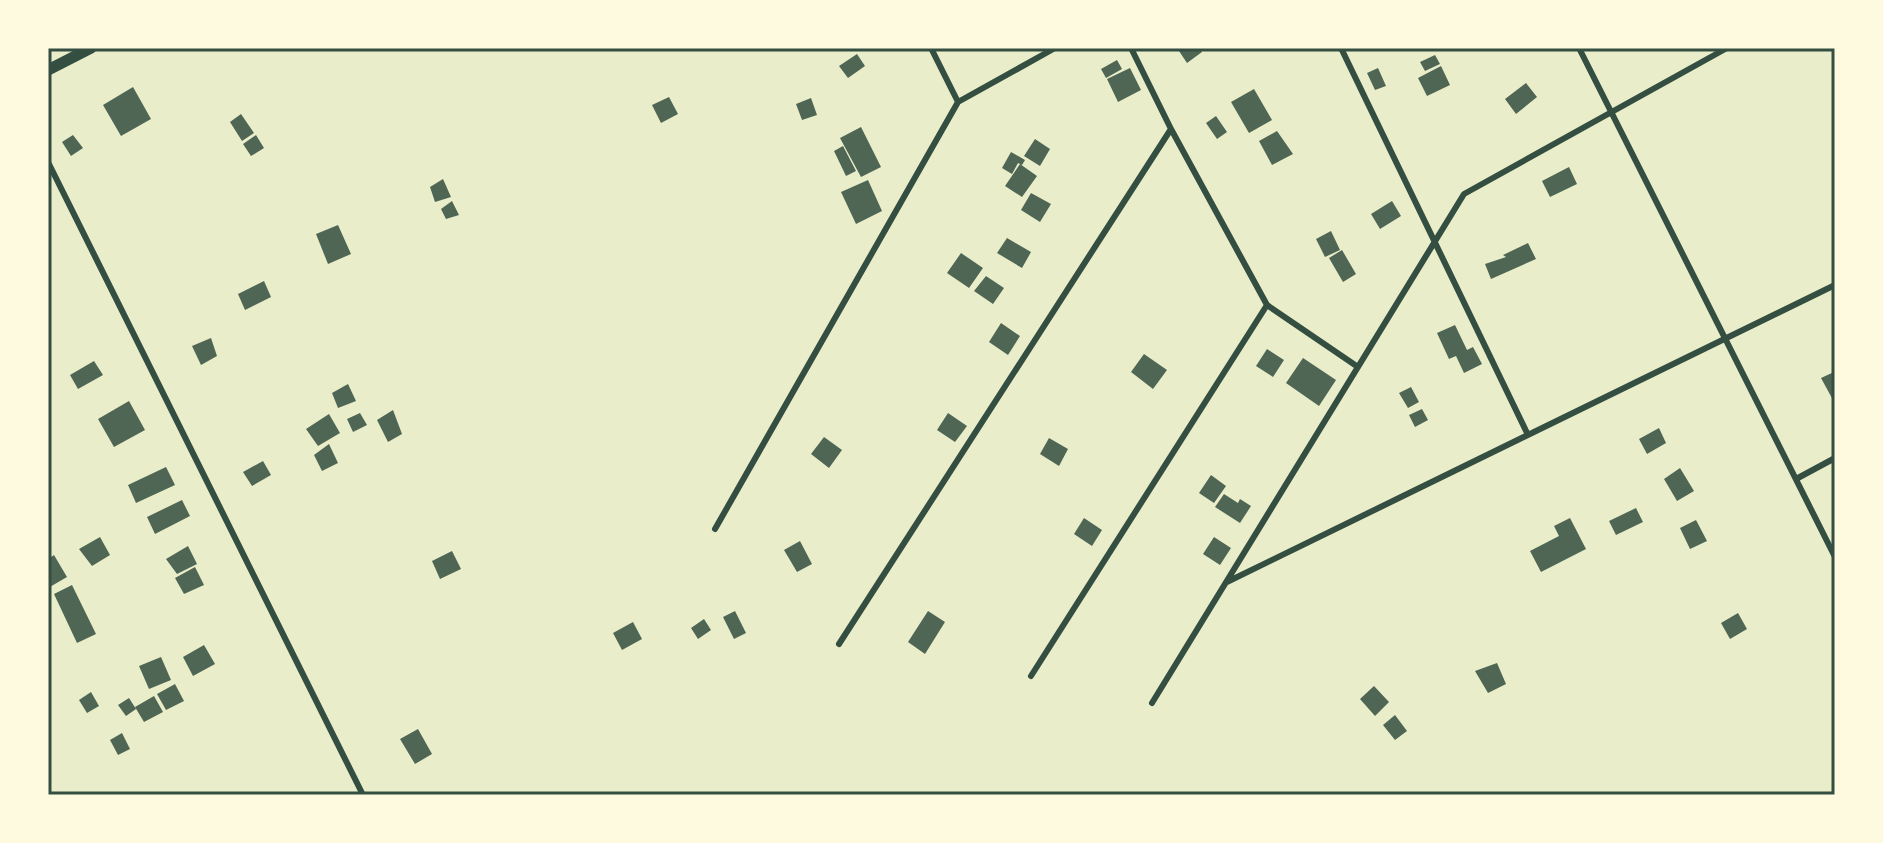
<svg xmlns="http://www.w3.org/2000/svg" width="1883" height="843" font-family="'PT Sans',sans-serif">
<rect width="100%" height="100%" fill="#e9edc9"/>
<path fill="#4f6655" d="M1177,48H1199L1202,52L1187,63Z
M857,54L865,66L848,78L839,66Z
M1435,55L1440,64L1425,71L1420,62Z
M1117,60L1122,69L1106,78L1101,69Z
M1441,66L1450,85L1427,96L1418,78Z
M1130,68L1141,90L1118,102L1107,79Z
M1378,68L1386,86L1375,90L1367,73Z
M1526,83L1537,97L1516,114L1505,99Z
M133,87L151,119L121,136L103,105Z
M1254,89L1272,120L1249,133L1231,102Z
M669,97L678,114L661,123L652,105Z
M811,98L817,115L802,120L796,104Z
M241,114L254,133L242,141L230,122Z
M1216,116L1227,132L1217,139L1206,123Z
M861,127L881,167L861,177L840,138Z
M1277,131L1293,154L1272,165L1259,141Z
M73,135L83,148L71,156L62,142Z
M256,135L264,148L251,156L243,144Z
M1035,139L1050,149L1040,166L1024,156Z
M843,146L856,171L846,176L834,151Z
M1011,152L1025,160L1022,165L1018,163L1012,174L1002,168Z
M1020,164L1037,176L1022,197L1005,186Z
M1569,167L1577,184L1550,197L1542,181Z
M443,179L451,197L435,202L430,187Z
M868,180L882,211L856,224L841,192Z
M1031,193L1051,204L1040,222L1021,210Z
M452,201L459,215L446,219L441,209Z
M1392,201L1401,216L1380,229L1371,214Z
M338,225L351,254L328,264L316,234Z
M1331,231L1340,250L1325,257L1316,239Z
M1007,238L1031,252L1022,268L997,253Z
M1528,243L1536,259L1491,279L1485,264L1506,257L1503,255Z
M1342,250L1356,274L1343,282L1329,258Z
M961,253L983,268L969,288L947,273Z
M986,276L1004,288L993,304L974,291Z
M264,281L271,297L245,310L238,294Z
M1001,323L1020,336L1008,355L989,342Z
M1455,325L1467,350L1473,347L1482,364L1464,373L1456,356L1449,359L1437,333Z
M211,338L217,356L201,365L192,346Z
M1267,349L1284,360L1273,377L1256,366Z
M1144,354L1167,370L1153,389L1131,372Z
M1303,358L1336,380L1319,406L1286,383Z
M94,361L103,375L78,389L70,375Z
M1834,372L1835,399L1833,400L1821,378Z
M348,384L356,401L338,408L332,393Z
M1411,387L1419,402L1408,408L1399,393Z
M129,401L145,430L114,447L98,419Z
M1422,409L1428,420L1415,427L1409,415Z
M393,410L402,434L388,442L377,420Z
M360,413L367,425L353,432L347,419Z
M948,413L967,426L955,442L937,430Z
M329,414L340,433L318,446L306,429Z
M1659,428L1666,443L1647,454L1639,439Z
M824,437L842,450L829,468L811,454Z
M1049,438L1068,449L1059,466L1040,454Z
M329,444L338,463L322,471L314,455Z
M263,461L271,475L252,486L243,472Z
M166,467L175,485L136,503L128,485Z
M1680,468L1694,491L1677,501L1664,479Z
M1211,475L1226,486L1214,503L1199,493Z
M1224,494L1238,503L1240,499L1251,506L1240,523L1215,507Z
M182,500L190,516L155,534L147,517Z
M1636,508L1643,522L1616,535L1609,521Z
M1084,518L1102,530L1092,546L1074,534Z
M1570,518L1586,549L1541,572L1530,551L1559,536L1554,526Z
M1696,520L1707,541L1690,549L1680,528Z
M100,537L110,555L92,566L79,549Z
M1214,537L1231,548L1220,565L1203,554Z
M800,541L812,564L797,572L784,550Z
M188,546L197,564L177,574L166,559Z
M452,551L461,569L440,579L432,561Z
M54,555L67,577L48,588V559Z
M195,567L204,585L184,594L175,578Z
M72,585L96,634L77,643L54,594Z
M735,611L746,633L734,639L723,617Z
M928,611L945,622L925,654L908,642Z
M1738,613L1747,629L1730,639L1721,623Z
M704,619L711,630L698,639L691,628Z
M633,622L642,639L622,650L613,633Z
M204,645L215,664L193,676L183,657Z
M161,657L171,680L149,689L139,666Z
M1497,663L1506,684L1488,693L1475,671Z
M175,684L184,701L166,710L157,694Z
M1374,686L1389,702L1375,716L1360,699Z
M91,692L99,706L87,713L79,700Z
M154,696L163,712L144,722L135,707Z
M129,698L136,709L126,716L118,705Z
M1395,715L1407,731L1395,740L1383,725Z
M418,729L432,754L415,764L400,739Z
M122,733L130,749L118,755L110,740Z"/>
<g fill="none" stroke-linecap="round" stroke-linejoin="round">
<path stroke="#344e41" stroke-width="6" d="M931,48L958,102
M1341,48L1528,435
M1579,48L1835,557
M1171,129L1267,305L1358,367
M48,162L363,795
M1796,479L1835,458
M715,529L958,102L1055,48
M1227,582L1835,285
M839,644L1171,129L1131,48
M1031,676L1267,305
M1152,703L1464,194L1727,48"/>
<path stroke="#344e41" stroke-width="11" d="M48,70L91,48"/>
</g>
<rect width="1883" height="843" fill="none" stroke="#fefae0" stroke-width="100"/>
<rect x="50" y="50" width="1783" height="743" fill="none" stroke="#344e41" stroke-width="3"/>
</svg>
